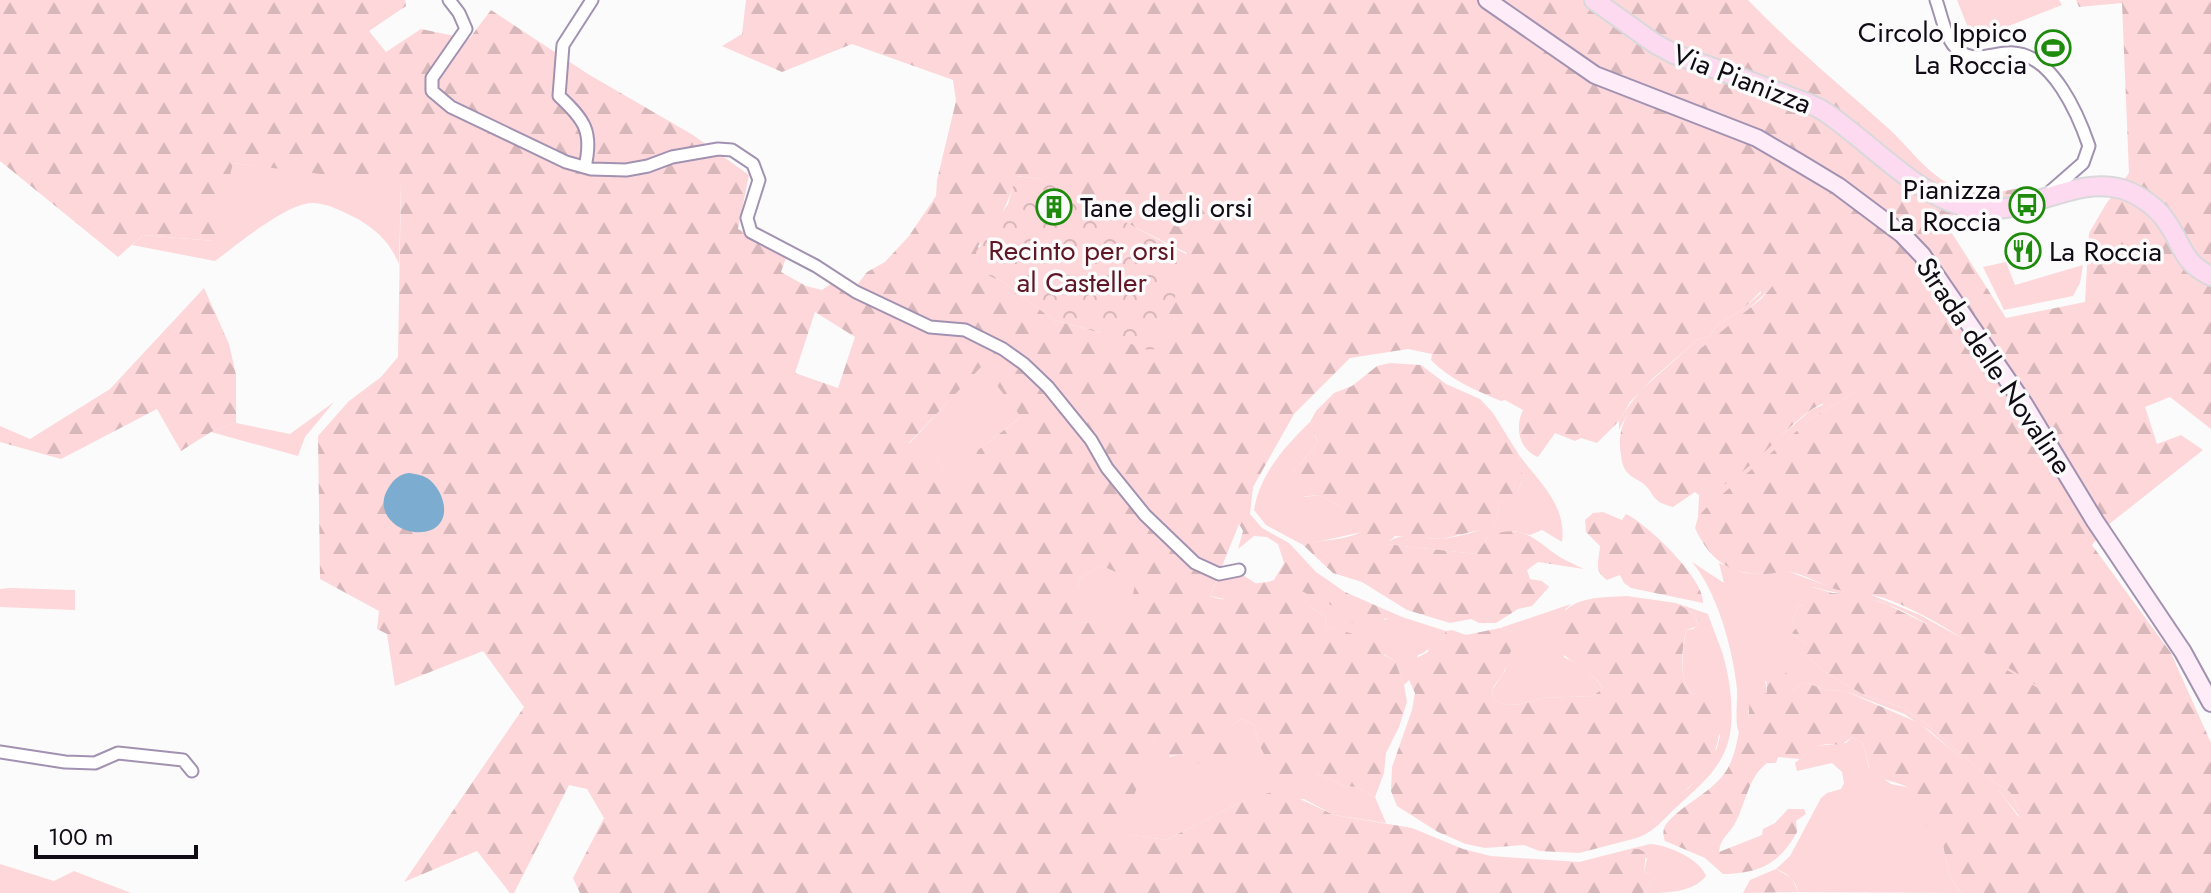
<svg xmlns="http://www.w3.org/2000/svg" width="2211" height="893" font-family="Jost,sans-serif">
<defs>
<pattern id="forest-firs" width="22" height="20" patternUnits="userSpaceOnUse" patternTransform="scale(2)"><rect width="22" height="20" fill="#fdd7da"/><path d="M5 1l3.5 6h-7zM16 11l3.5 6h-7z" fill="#d8b7ba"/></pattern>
<pattern id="park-crowns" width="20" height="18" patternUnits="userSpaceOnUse" patternTransform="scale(2)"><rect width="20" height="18" fill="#fdd7da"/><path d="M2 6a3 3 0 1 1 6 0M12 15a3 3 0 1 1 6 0" fill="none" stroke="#d8b7ba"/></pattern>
</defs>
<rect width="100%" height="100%" fill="#fbfbfb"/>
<path fill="#fdd7da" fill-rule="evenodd" d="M1957,0H2059L2062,5L1973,40Z
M232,163L401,183L399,264C390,243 378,231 358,219C346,213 326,202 311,203C284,205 237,245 215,261L132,245L143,235L213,241Z
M1760,253L1824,330L2098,780L2013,883L2026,825L2002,794L1930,731L1904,714L1845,691L1826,690L1804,682L1793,690L1765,681L1767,693L1748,711L1753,745C1747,742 1741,739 1739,733C1734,720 1738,703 1737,689C1733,650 1717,591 1692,562L1724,583L1719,563L1744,573L1763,574L1787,571L1841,591L1864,592L1920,615L1967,641L1857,387L1854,393L1812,418L1698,517L1699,495L1729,481L1811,410L1823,405L1777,282C1755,303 1732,325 1707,344C1673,369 1637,391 1619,430V421L1625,411L1640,391L1697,340L1710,336L1717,325L1743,309L1761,293ZM1813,587C1835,594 1858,595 1881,602C1913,613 1943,634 1971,651L2020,813L2010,792L1994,782L1924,722L1903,708L1864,695L1826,673L1806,655V644L1792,633L1796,628L1792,621L1798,606L1803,605Z
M2006,262L2015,285L2083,265L2080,283L2073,296L2004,310L1983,267Z
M982,365L1022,416L978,450L960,488L937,460L909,444Z
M334,402L305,437L298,456L211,432L236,423L290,434Z
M1310,422L1318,443L1293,472L1304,497L1319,495L1340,506L1362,532L1303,545L1266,525L1254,510C1260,474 1285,446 1310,422Z
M1519,455C1539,482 1567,505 1562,542L1542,530L1530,535L1515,531L1489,536L1476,554L1385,544C1406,529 1418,539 1441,539C1454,538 1486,530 1496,522L1500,502C1524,497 1524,476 1519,455Z
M1102,566L1137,581L1127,621L1075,623L1079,578Z
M1241,574L1257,584L1244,589L1230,600L1210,596L1218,577Z
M10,588L75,590V610L0,607V589Z
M1297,589L1334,606L1343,621L1363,623L1402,617L1446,631L1442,639C1432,643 1429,652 1418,655L1409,680L1404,685L1395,661L1353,635L1326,626L1325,616L1310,607Z
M1676,603L1708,614C1712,628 1719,641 1723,655C1731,684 1738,729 1722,757C1713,775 1695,790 1681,803C1665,817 1654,834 1633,839L1659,809L1690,787L1717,748L1720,736L1707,697L1691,693C1678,676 1683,650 1686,630L1693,629L1698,625L1695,614Z
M1571,604L1565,610L1567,628L1564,657C1578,664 1594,675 1603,688L1593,696L1542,698L1521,704L1505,705L1493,698L1492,690L1505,671L1507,658L1518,634L1500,628Z
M1242,719L1254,725L1259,744L1316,773L1344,786L1356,787L1375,797L1386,823L1334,815L1304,799L1249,798L1166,840L1119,833L1156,736L1170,757L1181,754L1191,759L1227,746L1230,726Z
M1852,737L1863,743L1869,768L1891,784L1916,789L1928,808L1943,845L1949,875L1961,893L1798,892C1796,880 1787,873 1776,869L1790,856L1821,798L1827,793L1841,789L1844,783L1842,772L1832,763L1797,771L1795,763L1815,746L1846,743Z
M1650,844C1668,845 1700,859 1706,876C1693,893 1665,893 1643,893L1650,885L1651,873L1644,872L1647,859L1639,849H1630Z
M0,864L54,881L74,871L131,893H0Z"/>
<path fill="url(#forest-firs)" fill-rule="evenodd" d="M0,0H405L406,6L369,31L386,52L421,29L469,39L491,10L588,74L693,135L749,175L738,229L787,255L781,272L806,286L822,290L832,283L851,293L867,272L885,262L909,236L936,196L937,180L956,101L953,80L852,44L782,72L722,46L742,34L746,0H1748C1792,46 1841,86 1888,128C1911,149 1932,181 1963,190C1984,197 2008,190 2029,186L2027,198L1958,203L1948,227L2006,318L2085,302L2089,233L2106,204L2129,173L2122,3L2079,7L2076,0H2211V429L2170,397L2145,407L2157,444L2181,435L2203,450L2108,525L2092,545L2171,653L2211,743V893H1961L1949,875L1943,845L1925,824L1929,813C1919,782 1897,786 1871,774L1863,743L1852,737L1841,745C1820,742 1815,746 1800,759L1778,757L1776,763H1767C1747,778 1746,805 1734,825C1727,836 1720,839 1719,852L1762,835L1763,829L1775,823L1788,809H1804L1806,814L1796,821L1797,832C1779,865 1758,873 1723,874L1705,858L1665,841C1663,835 1662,829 1667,823C1683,804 1709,794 1724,774C1733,762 1736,747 1739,732L1745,740L1752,744L1748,722L1750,698L1767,693L1766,670L1774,664L1784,668L1787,675L1781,685L1793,690L1804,682L1826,690L1845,691L1919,723L1984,777L2002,794L2017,815L2046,839L2020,813L2010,792L1994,782L1924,722L1903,708L1864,695L1826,673L1806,655V644L1792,633L1796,628L1792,621L1798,606L1803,605L1812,587L1832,593L1858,595L1886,604L1929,625L2038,688V686C1987,657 1940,618 1884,598C1869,593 1856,594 1842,591C1824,587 1808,575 1790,572C1782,571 1774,574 1766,574C1729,575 1710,560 1695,528L1698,517L1705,509L1812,418L1854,393L1857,386L1854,381C1840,399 1825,400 1808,412C1776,436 1739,487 1699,495L1695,492L1673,507C1648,501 1656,492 1641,482C1627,474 1623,471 1621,455C1611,402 1673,370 1709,342C1726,328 1743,313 1761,299L1776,282L1774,278L1743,309L1717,325L1710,336L1697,340L1652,379L1630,402L1619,421L1597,443L1581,438L1575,441L1555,433L1538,457C1518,449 1515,426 1523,410L1505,400L1501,401C1477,391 1449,379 1431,360L1432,354L1408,349L1350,358L1294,414L1253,487L1250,514L1262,528L1289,543L1316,572L1345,592L1402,617L1393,621L1385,618L1381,625L1375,628C1364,624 1354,624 1342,621L1333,606L1299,590L1310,607L1325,616L1326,626L1380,642L1384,655L1395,661L1404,685L1407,702L1399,727L1386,753L1384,773L1375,797L1356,787L1344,786L1316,773L1308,779L1274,774L1259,744L1254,725L1242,719L1230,726L1228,761L1217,769L1204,766L1181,754C1165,758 1158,754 1155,739L1120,833L1166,840L1249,798L1281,790L1334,815L1412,828L1463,849L1491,856L1579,862L1630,849H1639L1646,853L1644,872L1652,873L1650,885L1643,893H580L573,878L604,818L587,789L569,785L514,893H510L477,851L404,882L524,707L483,651L395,686L387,634L377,629L379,611L320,579L318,436L349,401L381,377L398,357L401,184L233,163L214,241L143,235L118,257L0,161ZM1017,176L1038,179L1187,253L1101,333L1054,320L1003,282L985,274L978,246C999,229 1008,200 1017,176ZM815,312L855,337L838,388L795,373ZM982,366L1021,417L978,450L960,487L937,460L909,443ZM1239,524L1243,531L1238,549L1254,536L1267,537L1278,544L1284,563L1274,580C1267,583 1261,582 1254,584C1233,590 1236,606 1210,596ZM1102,566L1136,581L1127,620L1076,623L1079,578Z
M204,288L229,344L236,375V423L211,432L181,451L157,409L61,459L0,442V426L30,439L110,389Z
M1390,363L1421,365L1446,384L1480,399L1493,413L1519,455L1522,468V479L1517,494L1512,500L1500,502L1496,522L1488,528L1442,539L1395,536L1386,544L1476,554L1489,536C1520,524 1531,536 1554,553C1563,560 1574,564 1584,569L1538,562L1527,570L1530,579L1542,581L1549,587L1532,606L1518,609L1496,623H1479L1471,619L1450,623L1407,610L1362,582L1333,573L1303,545C1322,539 1343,541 1361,532L1340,506L1319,495L1299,497L1292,484L1293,472L1318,443L1310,422L1316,411L1334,393L1352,386L1377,366Z
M1603,512L1622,520L1626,514C1647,524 1705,579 1703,603L1631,588L1624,583L1620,575L1607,580C1593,570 1599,562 1600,546L1586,532L1585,520L1593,513Z
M1627,596L1676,603L1695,614L1698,626L1686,630C1682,650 1678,676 1691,693L1716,698C1725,734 1717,763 1688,788C1679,797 1667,802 1658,811C1648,820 1643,831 1633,839L1579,853L1539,851L1524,845L1485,848L1466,844L1438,832L1397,806L1391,791L1392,767L1412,710L1415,693L1409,680V662L1428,652L1429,645L1442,639L1446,631L1452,630L1466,635L1500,628L1519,634L1521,642C1506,651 1510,659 1504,672C1501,678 1495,683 1492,690L1493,698L1505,705L1521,704L1542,698L1593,696L1603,688C1592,670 1569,664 1555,645L1566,628L1560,618C1573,595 1603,598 1627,596Z
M1776,869L1792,878L1798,892L1743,893L1750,880Z"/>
<path fill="url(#park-crowns)" d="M1016,176L1038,179L1073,195L1190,256L1156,349L1148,350L1101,333L1054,320L1003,282L985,274L978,268L976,252L1008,204Z"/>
<path fill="#7cadd1" d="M409,473C415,474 422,475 427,478C443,488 454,520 431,530C405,540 370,515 389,487C394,479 400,474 409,473Z"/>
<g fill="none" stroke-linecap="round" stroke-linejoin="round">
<defs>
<path id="street" d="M449,0L459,13L466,29L432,78V91L451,107L566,162L591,169L626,170L648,166L672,157L718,149L732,150L753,164L759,180L747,218L751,232L816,266L856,292L930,327L965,330L1003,349L1024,364L1048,387L1091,440L1107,468L1145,515L1195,563L1219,574L1239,570
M1936,0C1942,16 1945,40 1959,51C1976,64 1996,51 2014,53C2053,56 2078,114 2089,146L2083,163L2051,191
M585,167C593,132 585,120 559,96L563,45L592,0
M0,752L65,762L95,763L118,753L183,760L192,771"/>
<path id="secondary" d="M1487,0L1595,75L1757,138L1798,162L1838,186L1902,234L1922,255L2024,404L2095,521L2183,652L2211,703"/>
<path id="primary" d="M1594,0L1654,43L1674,54C1711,67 1747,80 1783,94C1795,99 1810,103 1822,110C1867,139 1911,191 1962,206C2020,223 2070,174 2122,189C2138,194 2157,207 2166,221C2183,244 2181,262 2211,276"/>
</defs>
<use href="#street" stroke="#a292b1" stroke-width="15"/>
<use href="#secondary" stroke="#a292b1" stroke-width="20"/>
<use href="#primary" stroke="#d9d8da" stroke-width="22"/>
<use href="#street" stroke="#fff" stroke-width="11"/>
<use href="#secondary" stroke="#feecf8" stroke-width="16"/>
<use href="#primary" stroke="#fedaf1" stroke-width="18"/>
</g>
<defs>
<symbol id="stadium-ring" viewBox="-11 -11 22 22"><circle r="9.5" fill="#fbfbfb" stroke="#1e8b0c" stroke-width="1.5"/><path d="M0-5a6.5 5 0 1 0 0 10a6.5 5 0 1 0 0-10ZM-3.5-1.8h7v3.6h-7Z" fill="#1e8b0c"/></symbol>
<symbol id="bus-ring" viewBox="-11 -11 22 22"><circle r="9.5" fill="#fbfbfb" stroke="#1e8b0c" stroke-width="1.5"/><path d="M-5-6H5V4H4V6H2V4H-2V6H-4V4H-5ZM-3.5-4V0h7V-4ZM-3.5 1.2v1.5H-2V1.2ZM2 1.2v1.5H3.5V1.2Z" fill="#1e8b0c"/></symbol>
<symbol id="building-ring" viewBox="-11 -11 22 22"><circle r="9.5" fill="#fbfbfb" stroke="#1e8b0c" stroke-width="1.5"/><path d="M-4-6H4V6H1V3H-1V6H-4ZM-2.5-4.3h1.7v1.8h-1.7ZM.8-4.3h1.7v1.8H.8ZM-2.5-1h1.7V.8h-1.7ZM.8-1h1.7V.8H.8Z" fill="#1e8b0c"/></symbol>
<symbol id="restaurant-ring" viewBox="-11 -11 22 22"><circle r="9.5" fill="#fbfbfb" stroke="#1e8b0c" stroke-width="1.5"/><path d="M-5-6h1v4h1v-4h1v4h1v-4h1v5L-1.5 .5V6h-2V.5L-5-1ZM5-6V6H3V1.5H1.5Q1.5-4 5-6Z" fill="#1e8b0c"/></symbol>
</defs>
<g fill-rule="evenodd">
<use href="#stadium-ring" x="2033" y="28" width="40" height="40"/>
<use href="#bus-ring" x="2007" y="185" width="40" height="40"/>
<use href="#building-ring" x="1034" y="187" width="40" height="40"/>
<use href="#restaurant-ring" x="2003" y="231" width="40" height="40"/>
</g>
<g text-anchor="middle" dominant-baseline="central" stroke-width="7" stroke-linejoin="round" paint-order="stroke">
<g font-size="28" fill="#110b16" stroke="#fbfbfb" text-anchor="end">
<text x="2027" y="32">Circolo Ippico<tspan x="2027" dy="32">La Roccia</tspan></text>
<text x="2001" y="189">Pianizza<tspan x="2001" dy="32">La Roccia</tspan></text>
<text x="1080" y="207" text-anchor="start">Tane degli orsi</text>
<text x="2049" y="251" text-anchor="start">La Roccia</text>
</g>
<g font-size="28" fill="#110b16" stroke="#fbfbfb">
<text transform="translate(1742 79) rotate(21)">Via Pianizza</text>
<text transform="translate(1994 366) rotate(56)">Strada delle Novaline</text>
</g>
<g font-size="28" fill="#5f1625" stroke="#fbfbfb">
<text x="1082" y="250">Recinto per orsi<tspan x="1082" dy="32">al Casteller</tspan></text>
</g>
</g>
<path d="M36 845v12h160v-12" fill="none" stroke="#110b16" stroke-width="4"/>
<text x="48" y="845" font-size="24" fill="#110b16" stroke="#fbfbfb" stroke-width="6" paint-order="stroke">100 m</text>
</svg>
